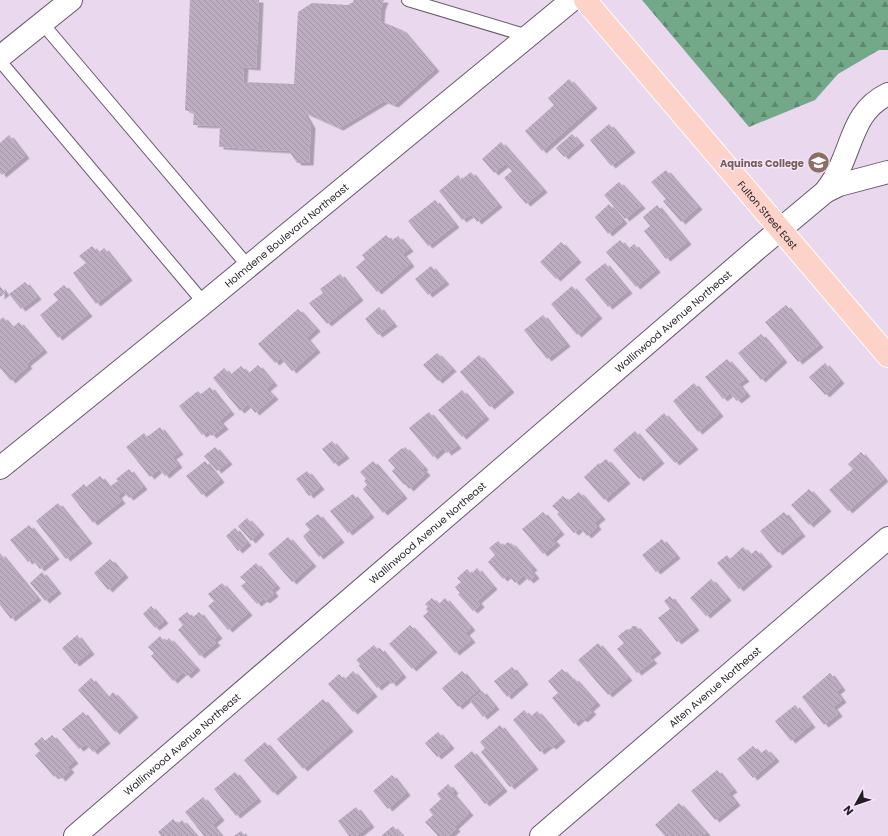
<svg xmlns="http://www.w3.org/2000/svg" width="888" height="836" font-family="Poppins,sans-serif">
<defs>
<pattern id="forest-firs" width="22" height="20" patternUnits="userSpaceOnUse"><rect width="22" height="20" fill="#73a889"/><path d="M5 1l3.5 6h-7zM16 11l3.5 6h-7z" fill="#5e8870"/></pattern>
<pattern id="building-back-hatch" width="6" height="6" patternUnits="userSpaceOnUse"><rect width="6" height="6" fill="#bdadc1"/><path d="M-1 5l2 2M0 0l6 6M5-1l2 2" fill="none" stroke="#a294a6"/></pattern>
<filter id="shadow"><feDropShadow dx="4.5" dy="2.5" stdDeviation="0" flood-color="#0004"/></filter>
</defs>
<rect width="100%" height="100%" fill="#e9d8ee"/>
<path fill="url(#forest-firs)" d="M642,0H888V50H879L838,74L815,100L749,127Z"/>
<path fill="url(#building-back-hatch)" filter="url(#shadow)" d="M190,0H259L256,68L244,67L243,82L294,84L298,12L312,3L348,5L353,2L354,0H384L381,8L380,21L402,30L435,69L394,105L384,101L339,128L303,112L311,126L309,163H297L289,151L219,147L220,126L193,125L194,113L185,110Z
M569,79L593,106L542,151L525,131L554,105L548,98Z
M609,124L631,150L611,166L590,140Z
M572,134L580,143L564,157L556,148Z
M9,135L25,156L2,175L0,173V143Z
M501,142L543,190L526,204L504,178L512,171L505,164L494,173L482,159Z
M666,170L698,207L681,222L663,201L666,199L651,182Z
M471,172L498,205L477,222L471,214L462,220L439,191L458,175L461,180Z
M619,182L641,206L625,219L604,195Z
M435,200L455,225L428,246L408,221Z
M609,204L623,221L608,234L595,217Z
M657,205L687,242L666,259L644,231L650,226L643,217Z
M386,235L391,241L398,236L409,249L402,254L410,264L377,292L356,267L365,259L362,255Z
M620,240L628,249L634,244L656,270L636,287L606,252Z
M561,242L577,260L556,279L540,262Z
M92,246L98,253L104,248L128,278L96,304L73,273L86,263L79,256Z
M605,263L628,291L608,307L585,279Z
M431,266L445,282L428,295L415,279Z
M340,274L359,298L327,324L309,303L323,293L320,289Z
M25,282L37,297L21,309L9,294Z
M64,285L88,314L58,338L40,315L58,300L53,294Z
M0,286L5,293L0,297Z
M572,286L598,316L577,335L551,304Z
M786,305L819,345L798,362L765,322Z
M379,307L393,324L378,335L365,319Z
M298,309L316,329L306,338L316,350L292,371L281,358L275,363L258,344Z
M543,315L566,344L547,359L524,330Z
M3,317L12,328L19,322L43,350L26,364L28,366L11,381L0,368V320Z
M761,334L783,360L761,380L738,353Z
M437,353L452,369L438,381L423,365Z
M479,355L510,390L490,407L460,372Z
M727,359L745,379L738,384L746,394L737,401L730,393L723,399L705,377Z
M825,363L840,381L825,395L809,377Z
M258,365L273,383L266,389L274,397L255,413L248,404L240,411L213,378L224,368L230,375L241,366L248,374Z
M694,383L719,414L698,432L673,401Z
M210,387L230,412L219,421L224,427L212,436L208,431L202,435L179,406L198,391L201,394Z
M462,390L485,417L462,437L438,410Z
M429,412L457,446L447,453L443,448L433,457L409,428Z
M664,413L694,447L675,463L645,430Z
M160,427L179,452L172,457L178,465L165,476L159,469L150,477L126,447L144,433L147,437Z
M635,431L660,461L639,479L613,450Z
M332,441L345,456L334,464L322,449Z
M215,447L228,462L217,471L204,456Z
M405,447L424,468L422,469L426,473L409,489L405,484L404,485L392,471L395,468L388,460L402,448L403,449Z
M861,452L884,479L848,511L829,490L853,469L848,464Z
M606,459L626,481L604,500L584,477L599,463L600,464Z
M205,461L220,480L202,495L186,476Z
M373,461L403,496L383,513L363,489L367,485L364,481L366,479L360,472Z
M129,469L143,487L129,498L123,491L117,496L121,501L93,523L71,495L84,484L86,487L100,476L109,487L118,481L116,479Z
M307,471L320,487L309,496L296,479Z
M809,489L827,509L809,525L791,505Z
M579,492L601,517L594,523L597,527L587,536L580,528L574,533L557,514L559,512L552,506L563,496L568,501Z
M353,494L370,515L348,533L330,511Z
M58,503L88,541L66,559L36,521Z
M543,512L560,532L552,539L556,543L543,554L522,529Z
M784,512L801,534L778,553L760,531Z
M318,514L340,540L319,557L303,536L310,530L305,524Z
M247,518L260,532L251,541L238,526Z
M29,525L55,557L40,569L32,559L28,562L10,540Z
M235,528L247,543L238,551L226,536Z
M288,537L312,564L292,582L268,554Z
M662,539L676,556L656,572L642,555Z
M498,541L503,546L508,542L510,544L511,543L533,568L530,570L535,576L529,581L524,575L515,583L508,575L503,579L488,562L495,555L489,548Z
M743,547L750,555L756,550L768,564L739,589L717,563L727,555L730,559Z
M0,553L37,598L11,619L0,605Z
M110,559L124,575L108,590L94,573Z
M256,563L276,586L271,590L274,594L265,601L263,599L257,604L241,586L246,582L240,577Z
M477,568L493,587L477,601L480,605L473,611L458,594L460,593L455,587L461,582L457,578L467,569L471,574Z
M42,572L57,591L45,601L30,583Z
M711,579L727,598L706,616L690,598Z
M222,583L248,613L228,630L208,606L214,601L208,594Z
M670,596L695,628L677,642L658,618L670,609L664,601Z
M432,598L435,601L436,600L439,604L445,598L471,628L465,633L471,640L455,653L423,616L428,612L426,609L428,607L425,604Z
M151,606L164,621L155,628L143,614Z
M187,612L192,618L199,612L218,636L213,640L216,643L200,656L178,630L183,625L178,619Z
M410,625L433,650L412,669L389,644Z
M633,626H636L657,651L649,657L653,661L637,673L617,649L624,643L618,636L627,629L629,630Z
M77,635L90,652L75,664L62,648Z
M160,636L165,642L169,638L196,668L187,676L183,672L173,681L151,656L154,653L148,647Z
M598,643L628,678L608,695L578,660Z
M374,645L378,650L380,648L402,675L392,684L388,679L377,688L359,666L360,664L356,660Z
M512,667L524,682L507,697L494,681Z
M562,669L572,680L574,678L596,703L589,709L592,712L583,720L581,718L574,724L552,698L558,693L548,681Z
M353,671L373,694L353,712L328,684L339,674L344,680Z
M462,671L478,690L458,707L442,688Z
M830,673L841,688L836,692L842,700L833,707L838,714L824,725L802,697Z
M91,678L108,698L113,692L134,715L115,732L78,690Z
M482,691L495,707L483,717L470,701Z
M323,699L349,729L303,769L277,739Z
M795,705L811,725L791,741L775,721Z
M524,710L530,717L537,711L561,739L552,747L549,745L540,752L513,720Z
M83,712L106,741L93,752L86,744L79,749L62,729Z
M500,725L534,767L510,787L481,752L485,748L480,742Z
M438,732L450,746L437,757L425,743Z
M52,735L74,761L67,767L70,770L61,779L57,774L54,777L35,755L40,751L34,744L42,737L45,741Z
M265,742L293,775L273,793L244,760Z
M753,746L760,754L766,749L775,759L753,778L737,759Z
M472,751L503,789L485,804L454,766Z
M717,770L733,790L728,793L736,803L715,820L691,791Z
M235,772L257,799L236,816L214,789Z
M392,775L406,793L388,809L373,791Z
M448,784L454,791L452,793L469,813L454,827L456,829L448,836H438L425,822L433,815L429,810L441,799L437,794Z
M203,797L220,818L212,825L221,836H204L185,812Z
M679,803L706,833L703,836H665L655,825Z
M356,807L370,825L356,836H349L338,821Z
M173,819L178,824L182,820L196,836H161L158,832Z
M393,826L402,836H381Z
M241,831L245,836H234Z"/>
<g fill="none" stroke-linecap="round" stroke-linejoin="round">
<defs>
<path id="lane" d="M408,0L528,36
M42,23L248,266
M0,61L204,303"/>
<g id="street">
<path d="M0,57L71,0"/>
<path d="M825,192C832,183 837,175 841,165C854,136 857,109 888,94"/>
<path id="s1" d="M0,468L204,303L572,0"/>
<path id="s2" d="M75,836L758,248L825,192L839,185L888,172"/>
<path id="s3" d="M541,836L888,538"/>
</g>
<g id="primary">
<path id="s4" d="M585,0L888,356"/>
</g>
</defs>
<use href="#lane" stroke="#67596b" stroke-width="14"/>
<use href="#street" stroke="#67596b" stroke-width="24"/>
<use href="#primary" stroke="#fff" stroke-width="24"/>
<use href="#lane" stroke="#fff" stroke-width="12"/>
<use href="#street" stroke="#fff" stroke-width="22"/>
<use href="#primary" stroke="#fdd3c9" stroke-width="22"/>
</g>
<defs>
<symbol id="university-disc" viewBox="-11 -11 22 22"><circle r="9.5" fill="#8d6e63" stroke="#f6e5fb"/><path d="M0-5L7-2L0 1L-7-2ZM-4 1L0 2.5L4 1V4Q0 6-4 4Z" fill="#fff"/></symbol>
</defs>
<g fill-rule="evenodd">
<use href="#university-disc" x="806" y="150" width="25" height="25"/>
</g>
<g text-anchor="middle" dominant-baseline="central" stroke-width="3" stroke-linejoin="round" paint-order="stroke">
<g font-size="10" font-weight="bold" fill="#785e54" stroke="#f6e5fb" text-anchor="end">
<text x="804" y="163">Aquinas College</text>
</g>
<g font-size="10" fill="#241e26" stroke="#f6e5fb">
<text stroke="none"><textPath href="#s4" startOffset="282">Fulton Street East</textPath></text>
<text stroke="none"><textPath href="#s1" startOffset="369">Holmdene Boulevard Northeast</textPath></text>
<text stroke="none"><textPath href="#s2" startOffset="789">Wallinwood Avenue Northeast</textPath></text>
<text stroke="none"><textPath href="#s2" startOffset="465">Wallinwood Avenue Northeast</textPath></text>
<text stroke="none"><textPath href="#s3" startOffset="229">Alten Avenue Northeast</textPath></text>
<text stroke="none"><textPath href="#s2" startOffset="141">Wallinwood Avenue Northeast</textPath></text>
</g>
</g>
<g transform="translate(856 804) rotate(230)" stroke="#f6e5fb" stroke-width="3" paint-order="stroke">
<path d="M0-3L7 15L0 10L-7 15Z" fill="#241e26"/>
<text y="-6" font-size="11" font-weight="bold" text-anchor="middle" fill="#241e26">N</text>
</g>
</svg>
